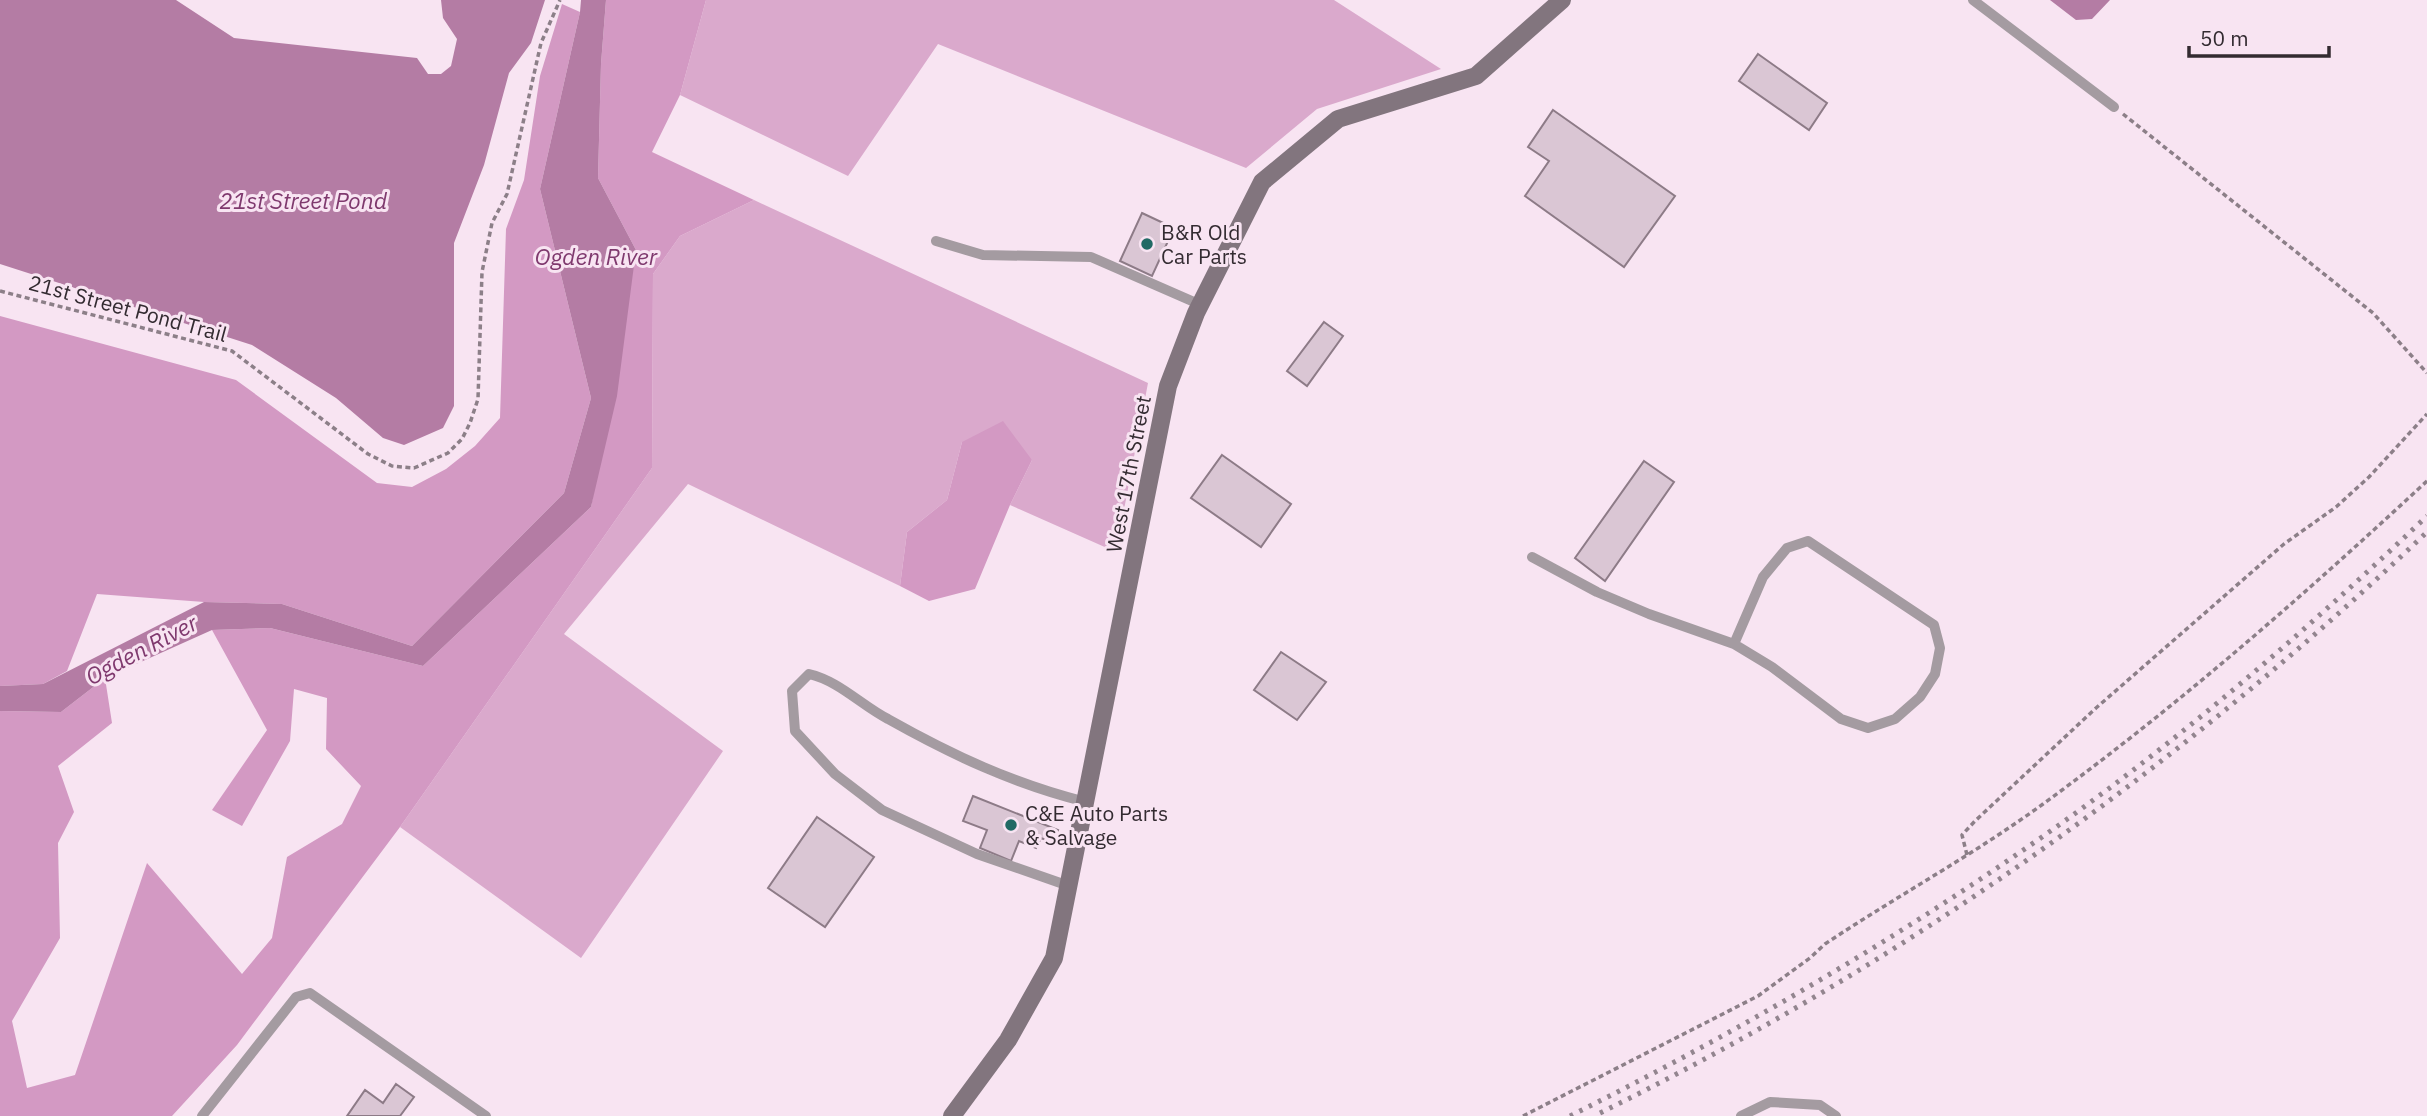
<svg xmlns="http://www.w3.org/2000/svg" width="2427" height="1116" font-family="'IBM Plex Sans',sans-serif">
<rect width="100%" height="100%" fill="#f8e4f2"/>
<path fill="#daa9cc" d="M706,0H1334L1441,69L1317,109L1246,168L938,44L848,176L680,95Z
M754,200L1148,383L1116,552L1010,505L1032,460L962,442L947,500L907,532L900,586L688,484L564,634L723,751L581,958L400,827L652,468L653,274L680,236Z"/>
<path fill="#d399c3" d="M606,0H706L680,95L652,152L754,200L680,236L653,274L652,468L400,827L237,1045L172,1116H0V711L61,712L105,678L112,723L58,766L74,812L58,843L60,938L12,1021L27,1088L75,1075L147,863L242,974L272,938L287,857L342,824L361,786L326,749L327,698L294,689L290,741L242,826L212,810L267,730L212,630L270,628L423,666L591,507L636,250L598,178L601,64Z
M562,4L580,12L540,189L591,398L564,493L412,646L282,604L204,602L97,594L67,671L43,684L0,686V316L236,380L377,483L412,487L446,469L475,446L500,418L506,229L524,180L540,76Z
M1003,421L1032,460L1010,505L975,589L929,601L900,586L907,532L947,500L962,442Z"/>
<path fill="#b47ca4" d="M0,0H176L234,38L417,58L428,74H441L451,66L457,39L443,18L441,0H545L531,43L509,73L484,165L454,243V406L443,428L404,445L383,438L336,398L252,345L0,264Z
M581,0H606L601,64L598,178L636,250L617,396L591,507L423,666L270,628L212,630L105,678L61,712L0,711V686L43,684L204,602L282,604L412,646L564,493L591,398L540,189L580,12Z
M2050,0H2110L2092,19L2076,20Z"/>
<path fill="#dac6d4" stroke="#8d7b87" stroke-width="2" d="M1758,54L1827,103L1809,130L1739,81Z
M1553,110L1675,196L1624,267L1525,196L1549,161L1528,147Z
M1142,213L1174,228L1152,276L1120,261Z
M1324,322L1343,336L1307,386L1287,371Z
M1222,455L1291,504L1261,547L1191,498Z
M1644,461L1674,482L1605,581L1575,558Z
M1281,652L1326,682L1297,720L1254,690Z
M973,796L1058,830L1053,843L1041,838L1036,848L1019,841L1011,861L980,848L987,830L963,821Z
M817,817L874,857L825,927L768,888Z
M396,1084L414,1097L400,1116H347L365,1090L383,1103Z"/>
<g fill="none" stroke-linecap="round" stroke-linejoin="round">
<path stroke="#8c7f88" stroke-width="3.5" stroke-dasharray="5 3.5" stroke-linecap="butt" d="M2123,114L2373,313L2427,373
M0,291L232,351L368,454L392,466L414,468L448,453L462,439L470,423L478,399L482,272L492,223L507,194L541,43L560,0
M1967,855L1962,835L1975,821L2096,708L2284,544L2336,507L2369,477L2427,414
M1523,1116L1758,996L1810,958L1825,944C1897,896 1973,855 2043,804C2179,705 2304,595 2427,481"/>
<path stroke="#a49ba1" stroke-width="10" d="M1973,0L2114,107
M936,241L983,255L1091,257L1201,305
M1532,557L1597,592L1649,614L1734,644L1772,667L1841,719L1868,728L1895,719L1920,697L1935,674L1940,648L1934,625L1808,541L1787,548L1763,577L1734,644
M1069,886L977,854L882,810L835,774L795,731L792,691L809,674C839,681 861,705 888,719C952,755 1014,784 1086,802
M202,1116L296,997L310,993L486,1116
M1741,1116L1770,1102L1820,1105L1836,1116"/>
<path stroke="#82757e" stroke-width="18" d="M952,1116L1008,1040L1054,958L1168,386L1196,313L1262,182L1338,119L1476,76L1562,0"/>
<path stroke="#93858f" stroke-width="5" stroke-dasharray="3.5 7" stroke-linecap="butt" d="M1600,1113C1906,962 2180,767 2427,532
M1570,1116C1734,1034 1892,942 2042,837C2179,741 2306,631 2427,516"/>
</g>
<g fill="#206a64" stroke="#f8e4f2" stroke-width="2.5">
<circle cx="1147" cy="244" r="7"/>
<circle cx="1011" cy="825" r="7"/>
</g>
<g text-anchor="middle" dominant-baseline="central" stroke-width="6" stroke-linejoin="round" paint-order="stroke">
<g font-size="21" fill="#332b31" stroke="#f8e4f2" text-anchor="start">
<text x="1161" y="232">B&amp;R Old<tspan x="1161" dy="24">Car Parts</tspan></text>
<text x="1025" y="813">C&amp;E Auto Parts<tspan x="1025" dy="24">&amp; Salvage</tspan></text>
</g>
<g font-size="21" fill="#332b31" stroke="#f8e4f2">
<text transform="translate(128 308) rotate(15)">21st Street Pond Trail</text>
<text transform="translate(1128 474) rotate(-79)">West 17th Street</text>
</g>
<g font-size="23" font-style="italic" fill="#7f396e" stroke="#f8e4f2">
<text x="303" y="200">21st Street Pond</text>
<text x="596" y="256">Ogden River</text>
<text transform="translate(141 649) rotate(-28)">Ogden River</text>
</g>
</g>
<path d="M2189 46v10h140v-10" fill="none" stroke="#332b31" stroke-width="3.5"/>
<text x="2200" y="46" font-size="21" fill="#332b31" stroke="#f8e4f2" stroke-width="5" paint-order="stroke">50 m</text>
</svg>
